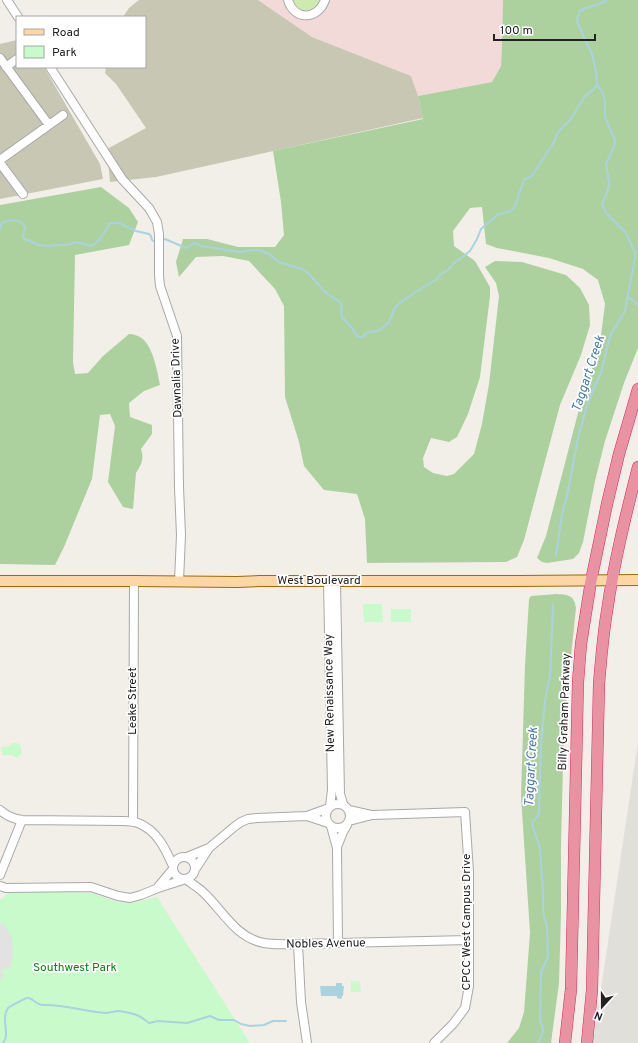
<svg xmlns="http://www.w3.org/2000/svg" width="638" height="1043" font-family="Overpass,sans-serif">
<rect width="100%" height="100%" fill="#f2efe9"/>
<path fill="#f2dad9" d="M258,0H503L502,44L501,66L492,82L418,96L411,76L312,37Z"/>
<path fill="#e1dfda" d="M638,742V1043H593L596,1022Z"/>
<path fill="#c7c7b4" d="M139,0H258L312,37L411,76L418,96L423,118L156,177L110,182L107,149L146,128L116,84L105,73L106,67H145V17H123L129,8Z
M17,40V67H44L100,164L103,179L0,199V44Z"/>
<path fill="#cdebb0" d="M291,0H320C316,9 305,16 296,8C294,6 292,2 291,0Z"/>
<path fill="#add19e" d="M503,0H638V348L624,383L605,441L595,481L583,542L579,553L573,559L547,563L542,562L537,558L546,536L578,413L600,343L605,304L598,280L583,269L549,258L497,248L486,244L482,207L470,208L453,231L454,246L475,261L490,287V296L480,377L468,414L457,437L449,442L431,438L423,458L424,467L433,473L447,476L454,474L474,454L482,424L489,384L499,296L496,283L485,267L495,261L522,262L566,275L580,288L589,305L590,325L581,355L560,405L524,540L517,557L506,562L367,563L365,519L357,494L324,490L304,466L299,442L285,397L284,306L275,289L249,261L223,256L196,257L179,277L176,262L183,239H207L238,247H275L284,235L281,202L273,151L423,119L418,96L492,82L501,66L502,44Z
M101,187L129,208L138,222L129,245L75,255L73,362L75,374L88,373L103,356L129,334C131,334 133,334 135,335C152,338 157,370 160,385L144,391L129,403L130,417L152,425V434L141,449C144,459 142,464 136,473L133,509L123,507L108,482L115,426L110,414L100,415L92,479L64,547L55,565L0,564V205Z
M557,594C569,595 574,595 576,608L564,724L561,846V914L559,983L551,1043H507L519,1028L524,1012L530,933L521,796L525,665L529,599L531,596Z"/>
<path fill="#c8facc" d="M363,604H382L383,622H364Z
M391,609H411V622H391Z
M12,743H16L20,744L22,753L19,757H15L12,755H2L1,747L10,746Z
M10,891L92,893L118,902L132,903L157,897L250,1043H0V899H2Z
M351,981L360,982L361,992H351Z"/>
<path fill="#e2e2e2" d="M3,923L8,930L12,939L13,956L9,969L8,970L4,968L1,972L4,975L0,981V925Z"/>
<path fill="#aad3df" d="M336,983H342V986H344L343,996H342V998L340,999L337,998V996H321L320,986H336Z"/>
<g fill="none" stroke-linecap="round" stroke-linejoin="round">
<path stroke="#aad3df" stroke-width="2" d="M0,229L2,223C11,219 19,218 25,227L23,237L25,239L39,245L49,246L58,245H67L76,242L91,246L96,243L100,239L110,223H119L136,231L149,234L151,236L152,240L155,242
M162,240L165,239L186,248L194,243L202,246L239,252L253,250H259L269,254L279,262L302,269L308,273L327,294L339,301L342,306L341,312L342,317L352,328L357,336L360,337H362L368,332L378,331L384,327L389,322L395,308L402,301L427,285L436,280L440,275L449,269L453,264L470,251L477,239L481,229L496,216L500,214L511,211L515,206L524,180L532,176L554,142L558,132L570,120L585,96L593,90L597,85
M628,297L638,305
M556,555L562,514L567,496L578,438L586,409L593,390L601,373L610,336L614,329L625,311L635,258V252L626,233L607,214L602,205L608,190L609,182L606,164L614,147L615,140L607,122L605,116V102L603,93L597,85L596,71L592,54L577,22L578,16L580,11L586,8L599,4L607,0
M3,1043C11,1033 0,1020 8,1008C9,1007 25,998 27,998C32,997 36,1005 43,1005C64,1004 85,1012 106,1013C110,1013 114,1011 118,1011C123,1011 134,1014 139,1016C143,1018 146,1021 149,1023L158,1021L187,1023L210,1016L219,1020H234L241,1024L250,1026L264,1025L273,1021H286
M538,1043C543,1034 545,1030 540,1021L541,972L548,957L547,926L544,917L543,907V893L540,849L532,823L539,814V808C540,776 540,744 544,712C545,700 546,689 550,678L553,605"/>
<defs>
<path id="minor" d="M7,0L18,17
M288,0C294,21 318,20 325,0
M0,58L49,125
M6,67L17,59
M50,67L122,179L149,208L157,222L159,234V275L160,286L177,336L179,487L181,535L179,581
M0,160L63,115
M0,163L23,194
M328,581L332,790L330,806
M336,581L340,794L343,804
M326 816a12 12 0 1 1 24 0a12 12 0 1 1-24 0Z
M0,810C7,816 13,819 22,820L123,821C128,821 133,821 138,823C157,830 166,850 173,866
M349,810L371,815
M307,816L329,808
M349,821L372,815L465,812L469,872V986L465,1008L453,1024L434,1043
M133,822L134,581
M331,826L337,848L338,943
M337,847L343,832L347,825
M173 868a11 11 0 1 1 22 0a11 11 0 1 1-22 0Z
M187,857L209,848
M196,868L209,848L234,827L241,822L248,819L257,818L307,816L328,823
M0,875L22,820
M187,880C192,884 199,888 204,893C223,911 236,938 264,943C275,945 286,944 298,944L468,940
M0,886L6,888L91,887L118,896L130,898L141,895L158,888L183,880
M158,887L173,869
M298,944L301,1002L307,1043"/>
<path id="major" d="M0,581H134L237,582L260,581H518L638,580"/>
<path id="highway" d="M565,1043L571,989L578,682L581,644L591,581L607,504L619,454L638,389
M587,1043L592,990L599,684C601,659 603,635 607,611C614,562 626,514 638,467"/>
</defs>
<use href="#minor" stroke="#a9a9a9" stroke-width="10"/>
<use href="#major" stroke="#a06b00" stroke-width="12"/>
<use href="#highway" stroke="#dc2a67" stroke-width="12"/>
<use href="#minor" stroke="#fff" stroke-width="8"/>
<use href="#major" stroke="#fcd6a4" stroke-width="10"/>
<use href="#highway" stroke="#e892a2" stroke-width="11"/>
</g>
<g text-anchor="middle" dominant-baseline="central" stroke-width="3.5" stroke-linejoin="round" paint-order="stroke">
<g font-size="12" fill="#222" stroke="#fff">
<text transform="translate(177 378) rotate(-92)">Dawnalia Drive</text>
<text x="319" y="581">West Boulevard</text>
<text transform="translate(330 693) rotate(-91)">New Renaissance Way</text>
<text transform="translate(133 701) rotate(-90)">Leake Street</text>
<text transform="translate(565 712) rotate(-88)">Billy Graham Parkway</text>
<text transform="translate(467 922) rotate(-90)">CPCC West Campus Drive</text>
<text transform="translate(326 944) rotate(-1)">Nobles Avenue</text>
</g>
<g font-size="12" fill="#0c8416" stroke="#fff">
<text x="75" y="968">Southwest Park</text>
</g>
<g font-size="13" font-style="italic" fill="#4a7aab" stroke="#fff">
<text transform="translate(589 374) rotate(-72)">Taggart Creek</text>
<text transform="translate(532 767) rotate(-87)">Taggart Creek</text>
</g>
</g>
<rect x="16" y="16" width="130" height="52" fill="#ffffff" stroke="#a7a7a7"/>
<rect x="24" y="29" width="20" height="6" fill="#fcd6a4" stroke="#a7a7a7"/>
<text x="52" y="36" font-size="12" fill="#222222">Road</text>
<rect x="24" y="46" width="20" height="12" fill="#c8facc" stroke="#a7a7a7"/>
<text x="52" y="56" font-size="12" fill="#222222">Park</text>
<g transform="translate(602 1007) rotate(201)" stroke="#ffffff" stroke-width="3" paint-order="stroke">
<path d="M0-3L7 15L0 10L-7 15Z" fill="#222222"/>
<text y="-6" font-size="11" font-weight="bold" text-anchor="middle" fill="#222222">N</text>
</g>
<path d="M494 34v6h101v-6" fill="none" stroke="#222222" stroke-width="2"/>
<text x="500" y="34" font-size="12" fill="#222222" stroke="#ffffff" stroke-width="3" paint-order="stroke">100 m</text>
</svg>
